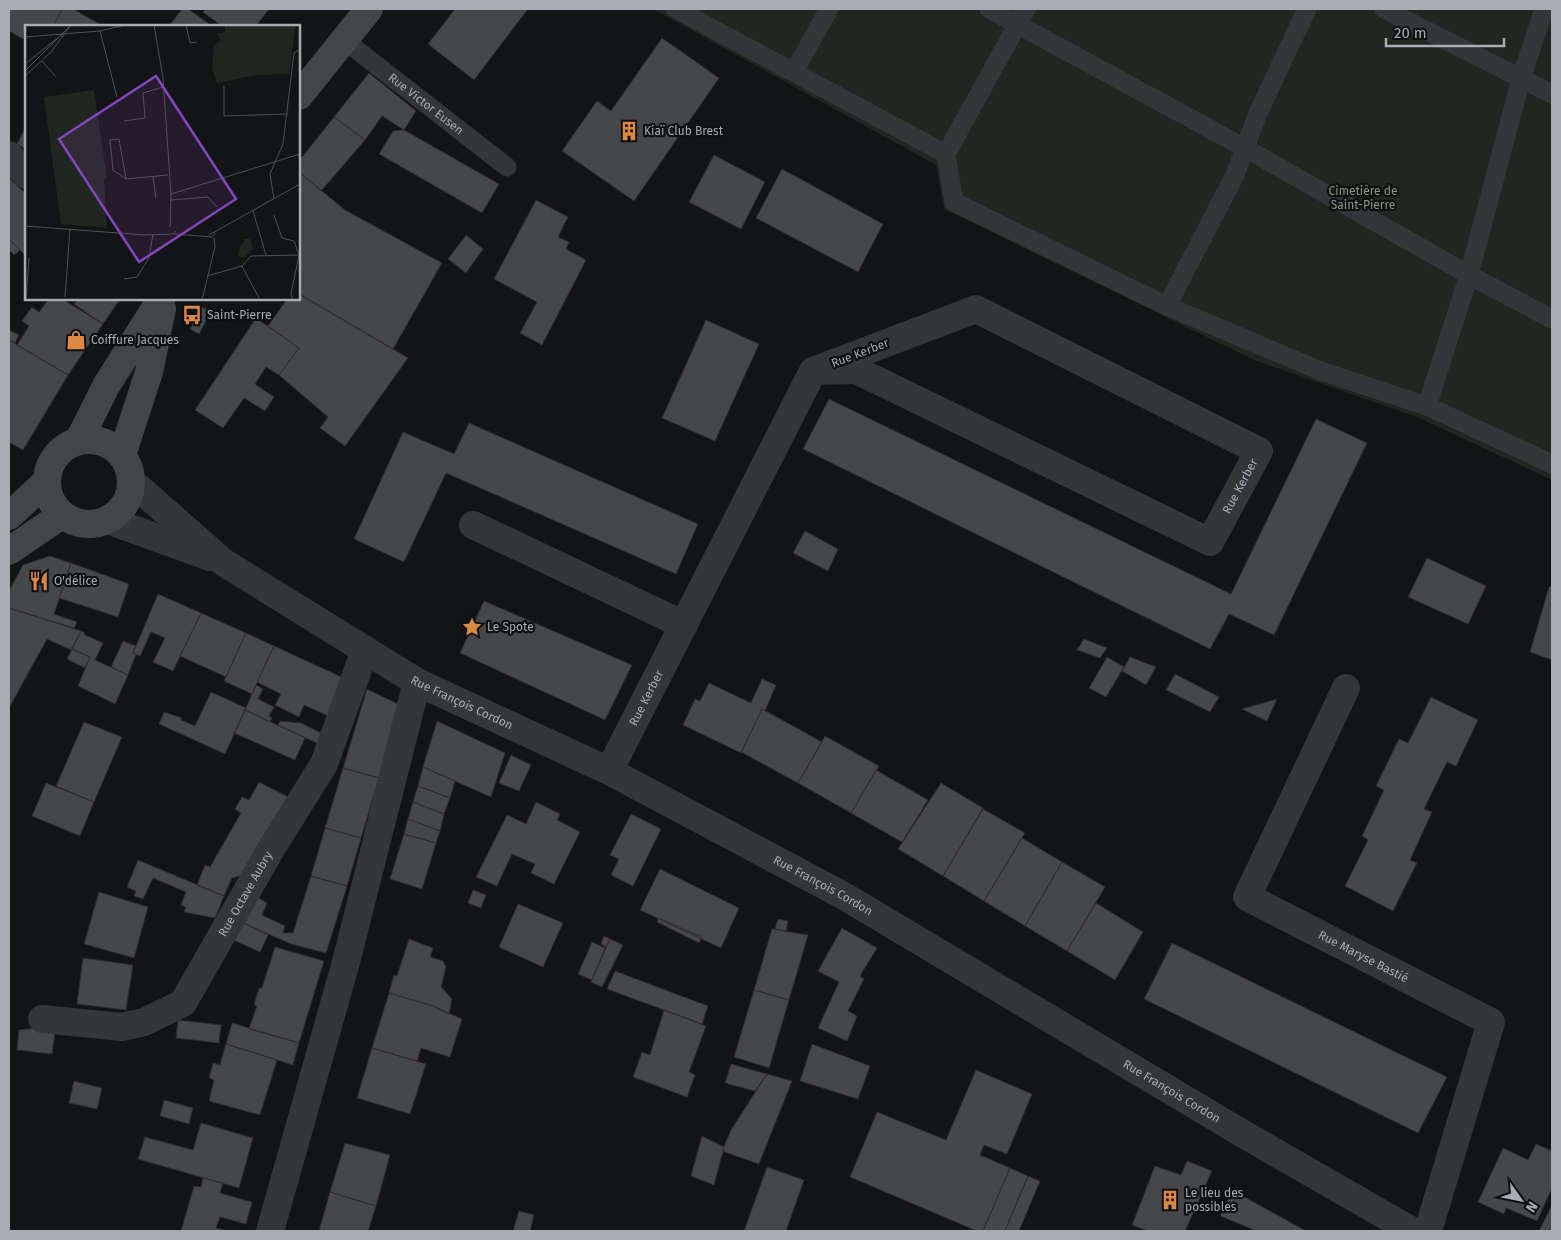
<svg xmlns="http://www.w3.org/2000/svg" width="1561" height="1240" font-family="'Fira Sans',sans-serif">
<rect width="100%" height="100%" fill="#131415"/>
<path fill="#202720" d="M653,9H1552V480L1417,417L1254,360L944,209L936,165Z"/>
<path fill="#45474a" stroke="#2e2e31" d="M9,9H62L53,26H26L23,39L9,31Z
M62,9H73L103,26H53Z
M182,9H188L212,26H169Z
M206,9H269L256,26H222L203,12Z
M455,9H528L474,80L428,44Z
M662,38L719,78L634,201L562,151L597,101L611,111Z
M369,73L416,111L404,130L382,116L365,140L334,117Z
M334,117L365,140L321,191L299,172V161Z
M26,127V149L17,144Z
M404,130L499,184L482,213L379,154L393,131Z
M714,155L765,182L741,229L689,202Z
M782,169L883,224L858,272L756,218Z
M299,172L345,210L442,263L393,349L299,294Z
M9,178L26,194V256L9,239Z
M536,200L568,217L558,237L569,242L566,249L586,260L542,345L520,333L537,302L494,279Z
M466,235L483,249L466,273L448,259Z
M10,240L20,250L14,255L9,250Z
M299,294L408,358L345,446L320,428L328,417L279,375L299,348L268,326L287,299H299Z
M49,299H62L103,324L68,375L17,345L29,326L22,321L32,307L39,312Z
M78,299H120L103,324L74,304Z
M201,307L211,311L199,334L190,329Z
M256,318L299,348L279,375L266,367L255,384L274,397L265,411L244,398L223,428L195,410Z
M706,320L759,344L715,441L662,418Z
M9,330L19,335L15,343L9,340Z
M9,340L68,375L23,450L9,442Z
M829,399L1231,594L1316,419L1367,443L1274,635L1229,614L1210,649L803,449Z
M469,423L698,524L676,574L446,473L404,562L354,539L403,432L454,454Z
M805,531L838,549L828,571L793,553Z
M50,556L71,563L54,614L77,622L74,628L9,608V591L23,565Z
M1427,558L1486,586L1468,624L1408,597Z
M71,563L129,584L118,617L59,598Z
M1549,587H1552V660L1530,652Z
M158,594L201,613L173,671L153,662L165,638L151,632L140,656L133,653Z
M484,601L632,665L605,720L460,653Z
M9,608L81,631L71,650L47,639L9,708Z
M201,613L246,633L226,677L180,656Z
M81,631L84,632L85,635L103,643L95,660L128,675L115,704L78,686L90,657L72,649Z
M246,633L274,646L252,694L224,681Z
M1084,639L1107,648L1100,658L1077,650Z
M123,641L136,646L133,653L136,654L128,675L111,667Z
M274,646L348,680L331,717L304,705L299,717L275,705L281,694L257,682Z
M72,649L90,657L85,668L67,659Z
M1107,657L1124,667L1106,697L1089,688Z
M1130,657L1156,667L1146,685L1122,671Z
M1175,674L1219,697L1210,712L1166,690Z
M762,679L776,685L765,711L762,709L741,753L683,725L695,699L700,701L709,683L751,703Z
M256,685L263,689L258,699L274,707L269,716L272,718L270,722L245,710Z
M367,689L400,705L379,778L343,768Z
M211,692L246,708L225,754L159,724L164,712L182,718L181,720L195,726Z
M1431,697L1478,720L1456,766L1447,762L1424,809L1432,812L1410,860L1417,863L1393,911L1345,886L1368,840L1362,836L1384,790L1376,786L1399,739L1408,743Z
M1277,699L1267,721L1242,709Z
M762,709L822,742L798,783L741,752Z
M245,710L305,738L295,760L234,733Z
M280,721L301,723L323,734L319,744L278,725Z
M437,721L505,753L491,797L423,767Z
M84,722L122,737L94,802L56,786Z
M825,736L879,766L851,813L798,783Z
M511,755L531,765L519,791L499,783Z
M423,767L455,781L450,798L418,786Z
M343,768L379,778L361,838L325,828Z
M876,770L928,800L902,842L851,813Z
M259,782L290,798L247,874L232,878L224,896L197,885L205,865L210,867L241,813L235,809L242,797L249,800Z
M46,783L94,802L80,836L32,816Z
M941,783L983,808L943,876L898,849Z
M418,786L450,798L444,814L413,802Z
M413,802L444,814L440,831L408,819Z
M536,802L560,814L557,820L580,832L554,884L531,873L535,864L512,854L497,886L476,877L507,815L526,824Z
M983,809L1025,833L984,901L943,876Z
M631,814L661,829L633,886L611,875L619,859L610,855Z
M408,819L440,831L436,843L404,834Z
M325,828L361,838L347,886L311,876Z
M404,834L436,843L422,889L390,879Z
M1022,838L1062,862L1025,926L984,901Z
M138,860L224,896L215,918L184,912L186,907L181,905L186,892L153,878L143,899L134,896L136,891L127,887Z
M1062,862L1105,887L1067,951L1025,926Z
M660,869L739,908L721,948L640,910Z
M311,876L347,886L326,953L291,944L241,922L257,897L267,903L262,915L285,926L283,933H293Z
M473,890L486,895L481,908L468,903Z
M99,892L148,907L134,958L84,944Z
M1096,903L1143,932L1115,980L1067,951Z
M518,904L563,923L543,967L499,947Z
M658,918L702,937L699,943L657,922Z
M778,919L788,921L786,931L775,929Z
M241,922L268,935L260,952L231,939Z
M842,928L877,948L860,976L864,979L848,1011L857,1016L847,1041L818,1028L839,982L818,971Z
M772,929L808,935L789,1000L754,990Z
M604,936L610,939L606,947L601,944Z
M409,939L433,948L430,957L443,961L446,967L441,987L452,999L449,1014L433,1006L389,993L394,975L397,976Z
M610,939L623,945L602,987L591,982Z
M592,942L605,948L592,980L578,974Z
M1172,943L1447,1077L1418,1133L1144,999Z
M275,947L324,961L299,1043L249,1029L257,1006L254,1005L259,988H262Z
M83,958L133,965L126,1010L77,1004Z
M615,971L708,1006L702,1024L607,989Z
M754,990L789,1000L769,1068L734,1057Z
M389,993L433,1006L462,1019L450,1057L421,1048L417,1061L372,1048Z
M664,1010L706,1026L689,1072L695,1075L687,1097L633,1077L642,1052L650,1055Z
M178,1020L221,1025L219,1043L176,1038Z
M232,1023L299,1043L293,1065L226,1044Z
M56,1026L52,1054L17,1050L19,1030Z
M226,1044L277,1060L260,1115L209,1101L214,1080L209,1078L213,1063L220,1065Z
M812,1044L870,1066L858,1099L800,1081Z
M372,1048L426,1064L410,1114L357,1098Z
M731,1064L767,1074L755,1091L725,1083Z
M976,1070L1032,1094L1007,1154L984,1145L980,1155L1010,1168L983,1231H977L850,1177L877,1112L946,1140Z
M767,1074L792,1081L759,1164L722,1151L731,1130Z
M74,1081L102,1088L97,1109L69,1103Z
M164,1100L193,1108L189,1124L160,1116Z
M201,1123L253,1138L239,1188L138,1159L145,1137L193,1150Z
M702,1136L724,1147L714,1185L691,1176Z
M345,1143L390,1155L376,1206L330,1192Z
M1536,1144L1552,1151V1188L1537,1221L1506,1208L1504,1214L1478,1202L1503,1148L1528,1160Z
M1187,1161L1212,1171L1185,1231H1148L1132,1225L1155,1166L1181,1175Z
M767,1167L804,1180L786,1231H744Z
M1010,1168L1028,1176L1005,1231H983Z
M1028,1176L1040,1181L1019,1231H1005Z
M203,1178L223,1183L220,1193L252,1202L246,1224L220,1217L216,1228L228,1231H181L194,1186L201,1187Z
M1232,1190L1306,1231H1257L1220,1216Z
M330,1192L376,1206L368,1231H319Z
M1552,1205V1231H1539Z
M519,1211L534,1215L530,1231H513Z"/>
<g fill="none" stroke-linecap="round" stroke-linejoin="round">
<g stroke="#353639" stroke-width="19">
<path d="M676,9L946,154L954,202L1167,306L1321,371L1427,406L1552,464"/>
<path d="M989,9L1245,148L1469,275L1552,319"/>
<path d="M1384,9L1552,94"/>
<path id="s1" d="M344,40L507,167"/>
<path d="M794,72L829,9"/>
<path d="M946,154L1026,9"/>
<path d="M1167,306L1235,175L1258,113L1307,9"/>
<path d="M1427,406L1469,275L1521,79L1544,9"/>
</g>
<g stroke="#353639" stroke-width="28">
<path d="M9,155L26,175"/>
<path d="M473,525L684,625"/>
<path id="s2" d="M1346,688L1247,897L1491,1022L1428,1231"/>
<path id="s3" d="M609,771L813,371L856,370L1210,542L1259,451L976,309L813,371"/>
<path id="s4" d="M42,1019L122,1027L144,1022L183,1003L271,849L324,764L365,650"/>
<path d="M270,1231L346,962L417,682"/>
</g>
<g stroke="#353639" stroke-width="28">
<path id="s5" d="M131,481L223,562L417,682L609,771L844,896L1245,1135L1412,1231"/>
<path d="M108,520L210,557"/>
</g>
<path stroke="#434649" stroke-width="28" d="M299,96L369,9
M47 482a42 42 0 1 1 84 0a42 42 0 1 1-84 0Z
M79,440L106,386L161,299
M122,455L149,372L162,309
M9,516L46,482
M9,551L62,515"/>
</g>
<defs>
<symbol id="building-bare" viewBox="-9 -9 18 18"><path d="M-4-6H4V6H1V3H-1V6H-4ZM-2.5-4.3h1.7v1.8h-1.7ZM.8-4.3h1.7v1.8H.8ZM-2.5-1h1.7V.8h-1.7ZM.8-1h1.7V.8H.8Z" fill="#de8943" stroke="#0e0f10" stroke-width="2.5" paint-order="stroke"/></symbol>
<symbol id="bus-bare" viewBox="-9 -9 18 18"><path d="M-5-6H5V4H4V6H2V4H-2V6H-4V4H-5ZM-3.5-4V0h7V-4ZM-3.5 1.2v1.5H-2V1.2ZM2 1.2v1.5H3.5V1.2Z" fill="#de8943" stroke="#0e0f10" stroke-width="2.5" paint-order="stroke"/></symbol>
<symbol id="shop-bare" viewBox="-9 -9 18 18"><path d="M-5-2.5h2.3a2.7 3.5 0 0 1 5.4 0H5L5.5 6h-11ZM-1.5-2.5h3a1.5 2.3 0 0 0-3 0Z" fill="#de8943" stroke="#0e0f10" stroke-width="2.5" paint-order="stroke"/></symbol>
<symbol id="restaurant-bare" viewBox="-9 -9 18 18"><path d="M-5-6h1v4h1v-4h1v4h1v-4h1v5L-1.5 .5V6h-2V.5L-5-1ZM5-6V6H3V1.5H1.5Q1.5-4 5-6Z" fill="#de8943" stroke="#0e0f10" stroke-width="2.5" paint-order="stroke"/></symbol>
<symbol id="sight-bare" viewBox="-9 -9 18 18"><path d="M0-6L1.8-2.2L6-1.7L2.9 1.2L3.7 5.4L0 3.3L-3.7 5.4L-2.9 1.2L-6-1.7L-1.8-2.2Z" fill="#de8943" stroke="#0e0f10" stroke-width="2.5" paint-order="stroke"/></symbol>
</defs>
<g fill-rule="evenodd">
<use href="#building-bare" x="615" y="117" width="28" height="28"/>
<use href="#bus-bare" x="178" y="301" width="28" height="28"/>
<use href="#shop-bare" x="62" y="326" width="28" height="28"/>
<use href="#restaurant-bare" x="25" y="567" width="28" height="28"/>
<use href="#sight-bare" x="458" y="613" width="28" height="28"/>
<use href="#building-bare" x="1156" y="1186" width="28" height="28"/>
</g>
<g text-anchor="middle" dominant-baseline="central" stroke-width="4.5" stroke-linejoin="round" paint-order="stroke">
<g font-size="12" fill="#a7adb4" stroke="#0e0f10">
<text stroke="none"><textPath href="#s1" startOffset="104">Rue Victor Eusen</textPath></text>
<text transform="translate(860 353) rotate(-21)">Rue Kerber</text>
<text stroke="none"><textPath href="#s3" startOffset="949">Rue Kerber</textPath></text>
<text stroke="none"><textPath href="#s3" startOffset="82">Rue Kerber</textPath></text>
<text stroke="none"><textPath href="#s5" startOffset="400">Rue François Cordon</textPath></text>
<text stroke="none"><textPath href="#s5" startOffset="805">Rue François Cordon</textPath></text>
<text stroke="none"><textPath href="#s4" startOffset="272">Rue Octave Aubry</textPath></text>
<text stroke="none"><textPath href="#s2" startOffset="362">Rue Maryse Bastié</textPath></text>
<text stroke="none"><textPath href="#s5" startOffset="1210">Rue François Cordon</textPath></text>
</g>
<g font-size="12" fill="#a7adb4" stroke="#0e0f10" text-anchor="start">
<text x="644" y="131">Kiaï Club Brest</text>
<text x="207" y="315">Saint-Pierre</text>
<text x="91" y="340">Coiffure Jacques</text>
<text x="54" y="581">O'délice</text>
<text x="487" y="627">Le Spote</text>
<text x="1185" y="1193">Le lieu des<tspan x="1185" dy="14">possibles</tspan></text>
</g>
<g font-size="12" fill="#849d7f" stroke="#0e0f10">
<text x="1363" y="191">Cimetière de<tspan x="1363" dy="14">Saint-Pierre</tspan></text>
</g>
</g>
<g transform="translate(25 25)">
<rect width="275" height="275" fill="#131415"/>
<path d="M200,0H271L264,49L231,50L192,58L187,44L189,21L195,16L193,8L200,7ZM69,65L82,152L79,155L82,203L36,199L19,72ZM219,214H225L228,224L218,233L212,230Z" fill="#202720"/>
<path fill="none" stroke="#4e5155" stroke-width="1" d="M129,0L138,53L146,169L145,202M161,0L165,18L172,17M75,6L92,72M0,12L75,6L100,0M17,36L31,52M0,39L39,8M0,46L46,0M0,51L26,27L46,0M199,61V91L263,89M99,96L120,93L118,68L138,62M128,152L131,173M101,154L88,145L85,115L94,114L101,154L143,150M146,169L275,129M249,174L245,149L258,119L269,28L275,24M146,175L183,172L192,182M228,186L241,230M249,190L257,213L269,216L274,230L266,269L268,275M0,201L120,210L148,209L151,206M149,209L187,212L190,208M184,210L275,159M217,241L226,231L275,230M217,241L235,275M182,251L217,241M99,254L112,252L124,233L128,209M40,272L45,204M1,275L4,233M177,275L190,222L189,212"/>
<path fill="#8446bd" fill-opacity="0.15" stroke="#8446bd" stroke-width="2.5" d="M131,51L211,174L114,237L34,114Z"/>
<rect width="275" height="275" fill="none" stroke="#a7adb4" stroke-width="2.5"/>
</g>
<rect width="1561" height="1240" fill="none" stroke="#a7adb4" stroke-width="20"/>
<g transform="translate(1521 1200) rotate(123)" stroke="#0e0f10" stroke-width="4" paint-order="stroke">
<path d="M0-4L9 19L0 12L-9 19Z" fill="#a7adb4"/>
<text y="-8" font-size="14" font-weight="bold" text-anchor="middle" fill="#a7adb4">N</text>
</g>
<path d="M1386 38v8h118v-8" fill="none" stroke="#a7adb4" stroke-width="2.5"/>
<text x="1394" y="38" font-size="15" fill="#a7adb4" stroke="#0e0f10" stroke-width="4" paint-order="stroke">20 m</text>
</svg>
